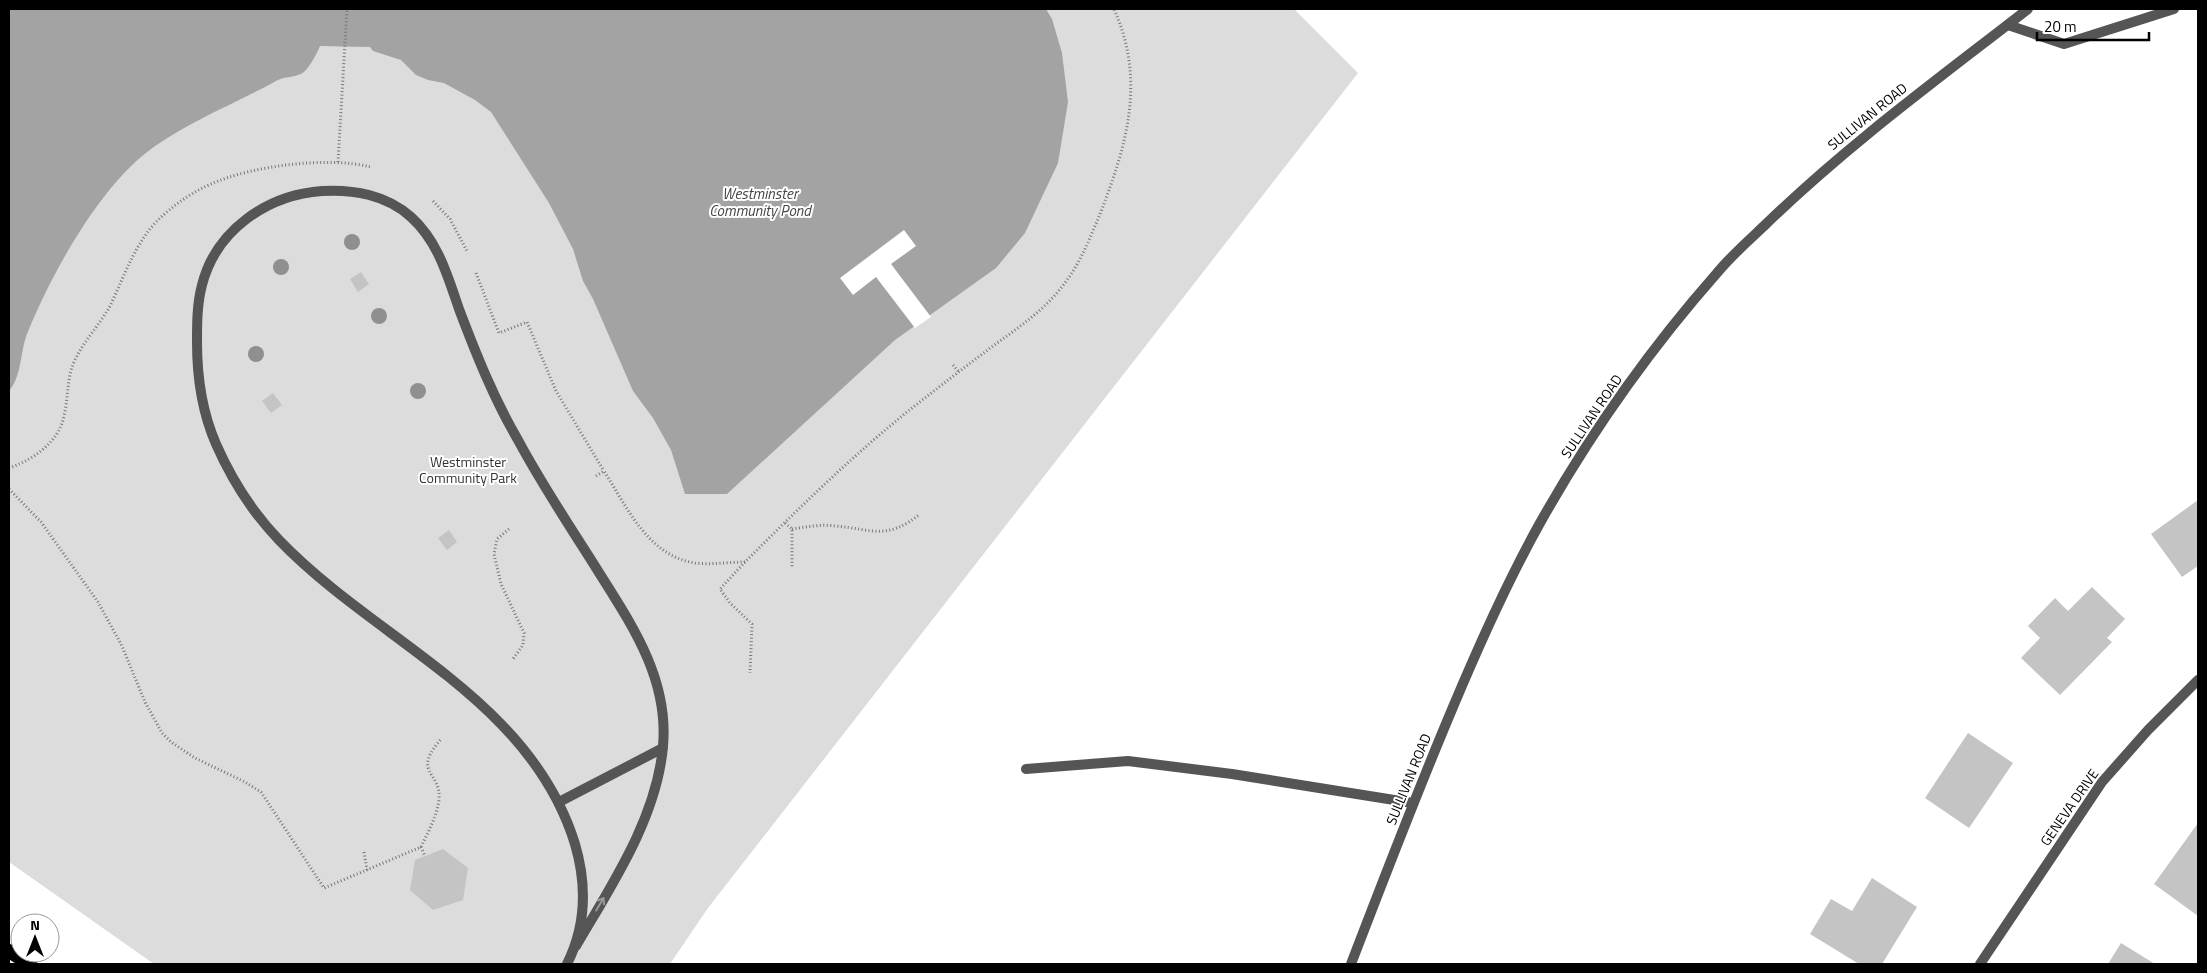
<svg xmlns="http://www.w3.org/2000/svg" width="2207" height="973" font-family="'Titillium Web',sans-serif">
<rect width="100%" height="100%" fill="#fff"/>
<path fill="#dcdcdc" d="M9,9H1294L1358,73L708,908L670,964H154L9,862Z"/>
<path fill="#a3a3a3" d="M9,9H1046L1052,19L1062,53L1068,102L1058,163L1025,233L996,268L895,340L727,494H685L671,450L653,418L633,391L593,299L583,281L573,249L549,203L491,112L475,100L444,83L428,80L416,75L401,60L373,51L370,47L320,46C316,55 311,65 304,72C296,78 284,76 276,81C231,106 180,125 141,157C94,197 50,277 27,334C20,352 22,376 9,391Z"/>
<path fill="#fff" d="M904,230L916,246L891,264L931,317L915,328L876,277L853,295L840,278Z"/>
<path fill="#c4c4c4" d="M361,272L369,284L358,292L350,279Z
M273,393L282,405L271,413L262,401Z
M2198,500V566L2182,577L2151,534Z
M449,530L457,542L447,550L438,538Z
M2092,587L2125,619L2107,638L2112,642L2060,695L2021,658L2040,638L2028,626L2055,598L2068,611Z
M1968,733L2013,763L1969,828L1925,798Z
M2198,823V916L2154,884Z
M443,849L468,868L463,900L433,910L410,890L415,860Z
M1872,878L1917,907L1882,964H1859L1810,934L1831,899L1852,911Z
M2121,943L2155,964H2108Z"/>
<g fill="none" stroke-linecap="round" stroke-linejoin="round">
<defs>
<path id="trunk" d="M9,951L30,964"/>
</defs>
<use href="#trunk" stroke="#dbdbdb" stroke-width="16"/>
<path stroke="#777" stroke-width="3" stroke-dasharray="1 2.5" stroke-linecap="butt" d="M338,162L347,9
M433,201L450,219L467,251
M476,273L499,333L527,322L556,391L604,471
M953,365L959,372
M9,468C33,460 59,442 64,416C68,400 67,382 72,367C80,345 99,326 110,306C124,277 133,248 155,223C171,207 190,193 211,184C251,166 327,156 371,167
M596,476L604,471C627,507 648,556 695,563C711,565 729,562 745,562C798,509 854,454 912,408C939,387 966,366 993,346C1019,327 1045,310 1064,284C1080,264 1090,238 1100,214C1127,145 1146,80 1114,9
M9,489L41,522L98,602L122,646L145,702L162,733L171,742L195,758L245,782L261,792L324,888L421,847C428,832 437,816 439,800C442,771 410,774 442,738
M785,523L792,529V567
M509,529L497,539L494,554L501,584L524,633L523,645L513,659
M792,529C806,527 821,524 835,526C873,529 886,541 920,514
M745,562L720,589L730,603L752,624L750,673
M421,847L425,856
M364,852L367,870"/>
<path stroke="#555" stroke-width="10" d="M1026,769L1128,761L1232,774L1413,803
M559,802L663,748
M567,964C586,926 587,885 575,844C530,698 377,642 279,540C253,513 231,478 216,444C202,412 197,377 197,342C197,323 197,304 202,285C216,230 267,195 322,191C353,189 387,195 411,217C438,241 448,277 459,309C476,354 494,399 518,440C542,485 571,528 598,571C632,625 669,679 663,746C657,818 611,886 576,946"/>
<path stroke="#555" stroke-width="10" d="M2008,25L2064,44L2174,9
M1980,964L2102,782L2148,730L2198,680"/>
<path stroke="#555" stroke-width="10" d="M1351,964C1384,878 1417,792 1453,707C1479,645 1507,582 1540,523C1590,434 1650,349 1717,273C1731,256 1748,241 1764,226C1846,146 1938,79 2028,9"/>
<use href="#trunk" stroke="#000" stroke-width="14"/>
</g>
<g fill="#8f8f8f">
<circle cx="352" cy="242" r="8"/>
<circle cx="281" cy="267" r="8"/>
<circle cx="379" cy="316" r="8"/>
<circle cx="256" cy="354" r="8"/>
<circle cx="418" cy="391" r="8"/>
</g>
<defs><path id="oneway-shaft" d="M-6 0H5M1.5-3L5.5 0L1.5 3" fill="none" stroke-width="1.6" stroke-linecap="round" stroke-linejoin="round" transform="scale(1.25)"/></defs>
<use stroke="#999" href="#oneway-shaft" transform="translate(600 904) rotate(-59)"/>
<g text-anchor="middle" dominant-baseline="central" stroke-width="4" stroke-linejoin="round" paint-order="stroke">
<g font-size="14" fill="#000" stroke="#fff">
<text transform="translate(1867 116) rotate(-39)">SULLIVAN ROAD</text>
<text transform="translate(1591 416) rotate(-56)">SULLIVAN ROAD</text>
<text transform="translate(1408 779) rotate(-68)">SULLIVAN ROAD</text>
<text transform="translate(2069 807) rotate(-55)">GENEVA DRIVE</text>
</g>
<g font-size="14" fill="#333" stroke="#fff">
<text x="468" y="461">Westminster<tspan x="468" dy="16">Community Park</tspan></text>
</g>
<g font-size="15" font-style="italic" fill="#444" stroke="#fff">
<text x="760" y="193">Westminster<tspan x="760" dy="17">Community Pond</tspan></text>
</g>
</g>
<rect width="2207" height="973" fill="none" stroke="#000000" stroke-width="20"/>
<g transform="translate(35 938)"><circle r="24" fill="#ffffff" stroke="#999999"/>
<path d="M0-4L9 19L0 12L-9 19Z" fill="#000000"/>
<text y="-8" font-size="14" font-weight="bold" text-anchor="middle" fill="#000000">N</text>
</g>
<path d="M2037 32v8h112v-8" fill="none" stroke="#000000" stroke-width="2.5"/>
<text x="2044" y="32" font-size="15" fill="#000000" stroke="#ffffff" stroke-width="4" paint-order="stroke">20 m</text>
</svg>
